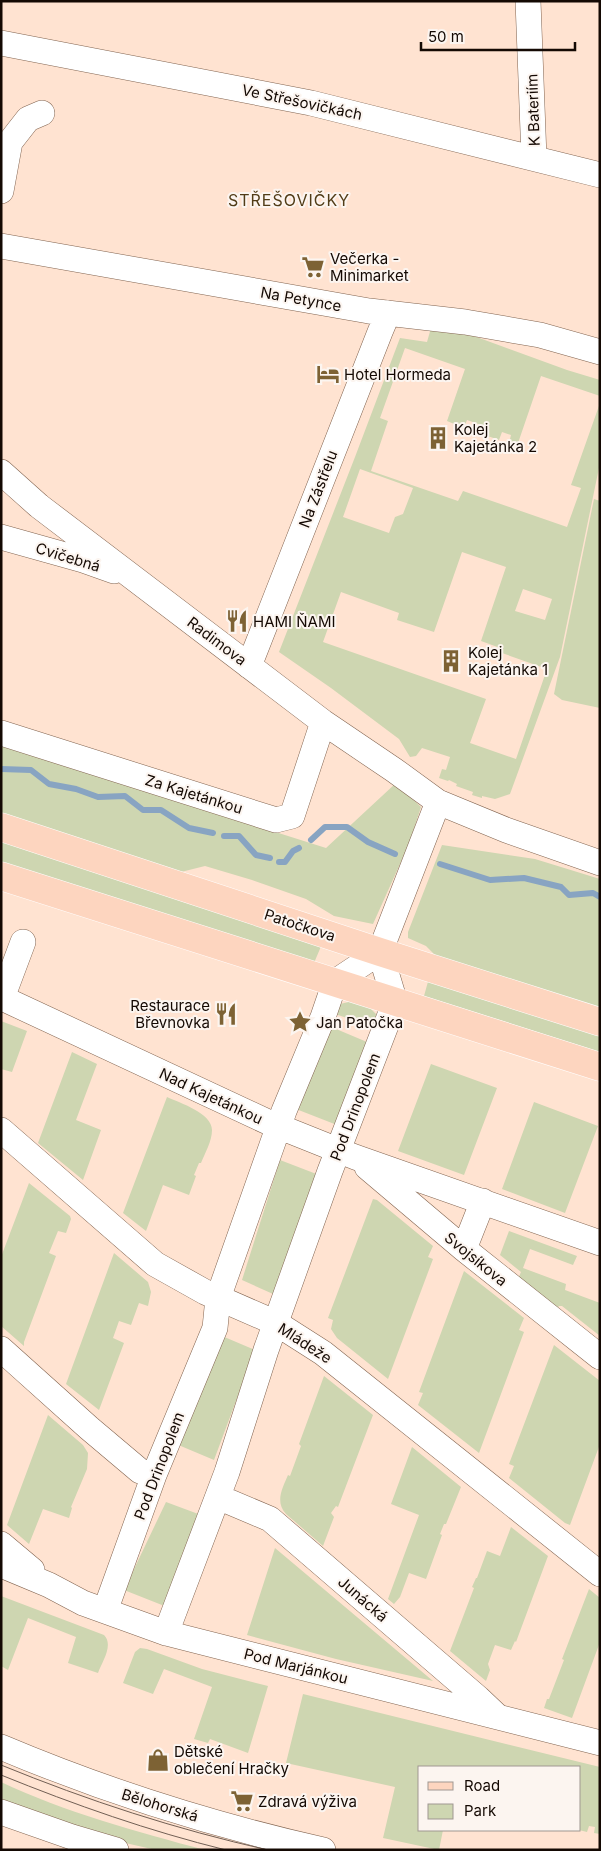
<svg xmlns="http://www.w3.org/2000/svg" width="601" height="1851" font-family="Inter,sans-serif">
<rect width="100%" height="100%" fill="#ffe3d1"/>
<path fill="#ced6b1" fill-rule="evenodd" d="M433,321L567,370L600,380V396L541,376L517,446L509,443L511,435L502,432L499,440L482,434L484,426L467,420L464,428L447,421L465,369L405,348L380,418L388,421L371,471L458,501L463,491L567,527L581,488L571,485L600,403V463L560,657L510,794L495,799L482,796V798L472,795L473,792L456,786L457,784L449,780L448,781L439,778L442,769L446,770L450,757L422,748L416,756L410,757L399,739L331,688L279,652L355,457L400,338L427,342ZM360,469L413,488L403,514L395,517L389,533L343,517ZM462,552L506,567L481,641L503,649L502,653L547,669L516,759L470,743L486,699L323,642L341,592L399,613L397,620L434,632ZM523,589L552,599L545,620L515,611Z
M594,499L600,501V708L562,700L554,694Z
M1,745L326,848L396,783L421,807L409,844L373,924L334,916L306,899L252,880L205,866L177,873L1,817Z
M1,841L322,944L314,963L1,863Z
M442,845L535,859L600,879V1008L436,956L426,946L408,938V932Z
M429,978L600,1033V1052L424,996Z
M353,1001L366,1004L376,1014L374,1027L335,1014L340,1004Z
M1,1021L27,1031L12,1072L1,1069Z
M329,1026L367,1042L337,1125L296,1109Z
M72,1052L97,1064L76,1120L101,1130L83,1180L38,1143Z
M431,1064L497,1088L464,1175L398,1151Z
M167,1097C180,1103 212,1113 212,1130C212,1141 205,1153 201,1163H199L194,1175L196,1176L189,1195L163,1185L146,1231L123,1213Z
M534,1102L598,1126L565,1213L502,1189Z
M280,1160L319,1175L282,1298L242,1280Z
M29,1183L70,1216L71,1219L66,1233L58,1231L49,1253L56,1256L24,1342V1346L1,1326V1257Z
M373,1199L377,1200L433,1246L428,1257L433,1259L388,1379L337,1338L331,1329L333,1320L328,1318Z
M509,1231L577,1256L573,1265L530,1249L523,1268L566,1284L565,1290L600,1303V1336L562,1306H559L556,1310L518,1279L521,1272L500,1255Z
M114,1253L148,1282L151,1292L148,1306L139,1303L131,1325L119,1321L113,1338L124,1343L99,1410L66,1384Z
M464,1271L524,1318L519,1330L524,1332L479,1453L418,1405L423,1393L419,1392Z
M215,1333L255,1350L214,1460L176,1444Z
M554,1345L600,1381V1444L570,1525L565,1523L509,1478L514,1466L509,1464Z
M324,1376L373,1415L338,1507L336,1506L331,1513L334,1517L323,1546L286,1514C275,1502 282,1489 288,1475L290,1476L301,1446L299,1444Z
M48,1415L83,1445L88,1453L87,1469L71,1507L72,1508L69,1518L43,1509L29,1544L7,1525Z
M412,1447L461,1487L446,1524H444L440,1534L442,1535L426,1579L409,1573L400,1597L394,1604L388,1599L419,1515L391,1504Z
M166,1502L201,1515L167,1607L124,1590Z
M511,1527L548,1556L516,1642L515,1641L511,1650L495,1645L488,1664L490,1670L486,1681L450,1651L474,1588L472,1587L476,1578H477L487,1551L500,1556Z
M275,1548L433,1681L336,1659L247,1635Z
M589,1589L600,1598V1642L572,1718L544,1708L547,1699H549L564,1660L562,1659Z
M1,1596L104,1635C114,1645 102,1662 98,1673L68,1663L76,1637L28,1618L8,1670L1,1666Z
M140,1648L147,1649L202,1669L268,1686L248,1753L210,1739L208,1743L194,1739L212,1687L164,1669L153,1694L123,1683L135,1652Z
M303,1694L600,1767V1834L594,1833L595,1827L589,1826L587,1832L579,1830L580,1767H420V1830H443L439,1850L383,1838L395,1787L286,1763Z
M1,1782C64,1812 138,1832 205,1850H156L86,1834L1,1803Z"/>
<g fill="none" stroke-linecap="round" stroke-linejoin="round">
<path stroke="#88a4c2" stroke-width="6" d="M1,769L31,770L49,784L76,789L98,797L125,796L143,810H161L189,828L213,833
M224,836H239L256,855L270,858
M311,840L325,827H347L368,842L395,854
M279,862H285L293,851L299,848
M440,864L490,880L524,878L561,887L569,895L593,893L600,897"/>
<defs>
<path id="minor" d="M528,1L534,158
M1,43L311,103L600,175
M1,191L10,142L28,119L42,113
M1,246L369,311L465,322L540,335L600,352
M1,472L39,506L323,722L394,770L438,802L506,830L600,863
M1,537L83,560L114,571
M249,666L380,332L388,313
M1,733L276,820L292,816L323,722
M23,942L2,998L270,1123L355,1157L600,1243
M380,952L438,802
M1,1130L155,1264L205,1292L276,1323L323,1353L600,1574
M367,1167L464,1249L600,1357
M464,1249L483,1201
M1,1349L89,1428L140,1471L154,1475
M218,1497L270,1519L478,1698L497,1716
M1,1544L32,1570
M1,1565L49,1585L83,1603L166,1633L600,1743
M105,1611L154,1475L215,1328L218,1298L284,1111L323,1017L335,982L380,952
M166,1633L227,1472L266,1350L330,1171L395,1002L380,952
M1,1747C105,1791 213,1825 323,1850
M1,1812L72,1837L116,1850"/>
<path id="major" d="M1,827L380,952L600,1022
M1,876L600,1067"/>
</defs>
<use href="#minor" stroke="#826450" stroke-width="26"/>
<use href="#major" stroke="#fff" stroke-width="29"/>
<use href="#minor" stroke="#fff" stroke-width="25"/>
<use href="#major" stroke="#fdd5bf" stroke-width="28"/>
<path stroke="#715f54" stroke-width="1" d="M1,1765C89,1801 175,1829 268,1850
M1,1775C75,1805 149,1831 226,1850"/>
</g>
<defs>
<symbol id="supermarket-bare" viewBox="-9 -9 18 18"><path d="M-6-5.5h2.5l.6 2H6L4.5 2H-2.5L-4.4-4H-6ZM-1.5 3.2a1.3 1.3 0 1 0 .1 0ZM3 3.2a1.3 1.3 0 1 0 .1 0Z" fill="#7d6234" stroke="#fcf5f0" stroke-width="2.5" paint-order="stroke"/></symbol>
<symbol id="hotel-bare" viewBox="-9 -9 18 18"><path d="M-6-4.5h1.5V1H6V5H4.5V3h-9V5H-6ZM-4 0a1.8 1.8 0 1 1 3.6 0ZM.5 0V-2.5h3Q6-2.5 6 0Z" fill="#7d6234" stroke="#fcf5f0" stroke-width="2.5" paint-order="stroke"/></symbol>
<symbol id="building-bare" viewBox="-9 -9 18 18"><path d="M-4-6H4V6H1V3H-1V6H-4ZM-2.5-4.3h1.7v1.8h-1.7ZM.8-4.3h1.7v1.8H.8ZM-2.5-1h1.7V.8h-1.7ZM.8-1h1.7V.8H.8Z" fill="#7d6234" stroke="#fcf5f0" stroke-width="2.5" paint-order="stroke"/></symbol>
<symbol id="restaurant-bare" viewBox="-9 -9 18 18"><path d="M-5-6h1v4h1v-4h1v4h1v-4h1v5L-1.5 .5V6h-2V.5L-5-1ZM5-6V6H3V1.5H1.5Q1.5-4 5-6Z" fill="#7d6234" stroke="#fcf5f0" stroke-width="2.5" paint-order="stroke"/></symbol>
<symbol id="sight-bare" viewBox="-9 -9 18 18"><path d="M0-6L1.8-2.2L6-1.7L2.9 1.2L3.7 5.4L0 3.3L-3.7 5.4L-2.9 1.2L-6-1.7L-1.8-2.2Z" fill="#7d6234" stroke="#fcf5f0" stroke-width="2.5" paint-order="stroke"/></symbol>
<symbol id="shop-bare" viewBox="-9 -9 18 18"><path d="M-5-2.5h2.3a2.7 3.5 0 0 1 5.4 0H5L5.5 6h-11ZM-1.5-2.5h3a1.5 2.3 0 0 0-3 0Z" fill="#7d6234" stroke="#fcf5f0" stroke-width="2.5" paint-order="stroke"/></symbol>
</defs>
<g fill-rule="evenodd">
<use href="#supermarket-bare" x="297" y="251" width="32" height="32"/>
<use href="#hotel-bare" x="312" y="358" width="32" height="32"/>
<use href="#building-bare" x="422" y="422" width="32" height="32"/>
<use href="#restaurant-bare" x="221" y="605" width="32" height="32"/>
<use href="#building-bare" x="435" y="645" width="32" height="32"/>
<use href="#restaurant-bare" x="210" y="998" width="32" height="32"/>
<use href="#sight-bare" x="284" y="1006" width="32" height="32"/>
<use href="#shop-bare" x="142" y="1744" width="32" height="32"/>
<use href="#supermarket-bare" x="226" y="1785" width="32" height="32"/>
</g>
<g text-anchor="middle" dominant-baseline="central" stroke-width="4" stroke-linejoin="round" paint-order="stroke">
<g font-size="15" fill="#140903" stroke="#fcf5f0">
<text transform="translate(302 102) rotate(12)">Ve Střešovičkách</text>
<text transform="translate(533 110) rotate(-92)">K Bateriím</text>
<text transform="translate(301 299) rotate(10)">Na Petynce</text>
<text transform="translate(318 489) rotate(-69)">Na Zástřelu</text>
<text transform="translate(68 557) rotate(17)">Cvičebná</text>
<text transform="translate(217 641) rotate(37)">Radimova</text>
<text transform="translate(194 794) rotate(17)">Za Kajetánkou</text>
<text transform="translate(300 925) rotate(18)">Patočkova</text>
<text transform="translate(211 1096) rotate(25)">Nad Kajetánkou</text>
<text transform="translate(355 1107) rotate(-69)">Pod Drinopolem</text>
<text transform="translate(476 1259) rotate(39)">Svojsíkova</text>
<text transform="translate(305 1343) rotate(33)">Mládeže</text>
<text transform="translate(159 1466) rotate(-69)">Pod Drinopolem</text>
<text transform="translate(363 1599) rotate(41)">Junácká</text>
<text transform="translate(296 1666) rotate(14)">Pod Marjánkou</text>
<text transform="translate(160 1805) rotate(17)">Bělohorská</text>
</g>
<g font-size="15" fill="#140903" stroke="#fcf5f0" text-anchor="start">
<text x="330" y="258">Večerka -<tspan x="330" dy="17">Minimarket</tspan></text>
<text x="344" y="374">Hotel Hormeda</text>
<text x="454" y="429">Kolej<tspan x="454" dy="17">Kajetánka 2</tspan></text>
<text x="253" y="621">HAMI ŇAMI</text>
<text x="468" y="652">Kolej<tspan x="468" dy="17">Kajetánka 1</tspan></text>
<text x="210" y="1005" text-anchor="end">Restaurace<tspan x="210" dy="17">Břevnovka</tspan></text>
<text x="316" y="1022">Jan Patočka</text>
<text x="174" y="1751">Dětské<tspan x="174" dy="17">oblečení Hračky</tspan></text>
<text x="258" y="1801">Zdravá výživa</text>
</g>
<g font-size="16" letter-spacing="1" fill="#513c17" stroke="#fcf5f0">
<text x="289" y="200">STŘEŠOVIČKY</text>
</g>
</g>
<rect width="601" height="1851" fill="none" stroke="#140903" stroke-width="5"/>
<rect x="418" y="1766" width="162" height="65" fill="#fcf5f0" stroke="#9f9791"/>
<rect x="428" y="1782" width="25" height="8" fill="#fdd5bf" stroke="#9f9791"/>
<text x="464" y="1791" font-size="15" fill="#140903">Road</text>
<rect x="428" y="1804" width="25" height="15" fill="#ced6b1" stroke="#9f9791"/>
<text x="464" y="1816" font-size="15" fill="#140903">Park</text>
<path d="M421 42v8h154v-8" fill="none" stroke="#140903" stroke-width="2.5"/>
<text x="428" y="42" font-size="15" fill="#140903" stroke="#fcf5f0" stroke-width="4" paint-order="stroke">50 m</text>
</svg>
